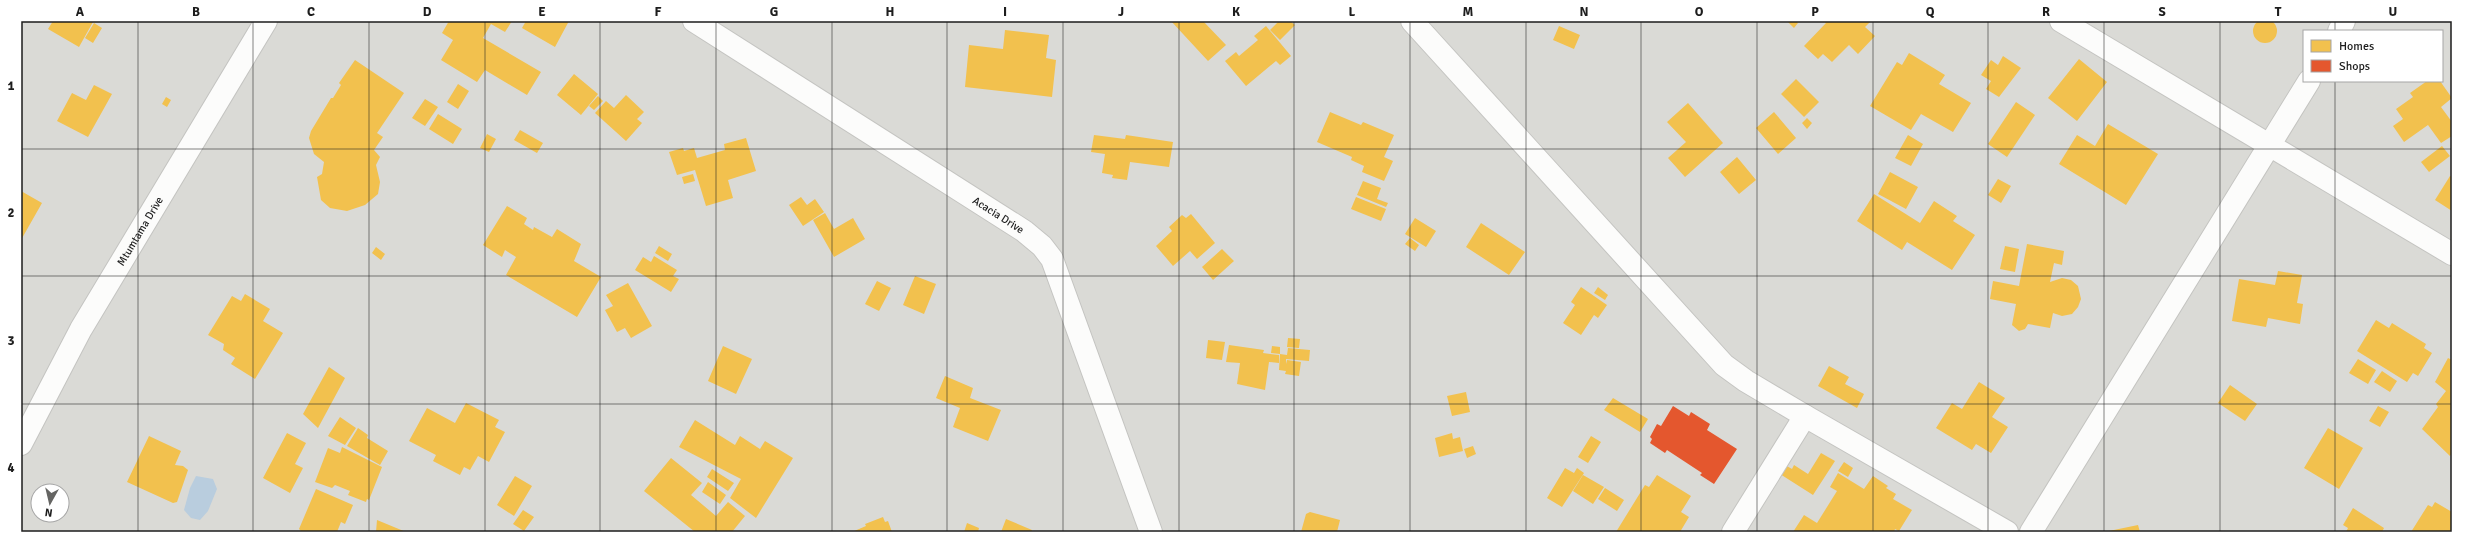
<svg xmlns="http://www.w3.org/2000/svg" width="2473" height="553" font-family="Signika,sans-serif">
<rect width="100%" height="100%" fill="#ebebe5"/>
<path fill="#dadad6" fill-rule="evenodd" d="M21,21H2452V532H21ZM2304,31H2442V81H2304ZM38,491H62V515H38Z"/>
<path fill="#b9cdde" d="M196,476L213,479L217,489L208,511L200,520L191,518L184,510L190,488Z"/>
<path fill="#f2c14e" d="M2253 31a12 12 0 1 1 24 0a12 12 0 1 1-24 0Z
M53,21H91L93,22L79,47L48,29Z
M449,21H512L505,32L491,24L483,38L541,72L527,95L485,70L477,82L441,60L453,40L442,33Z
M526,21H569L555,47L522,28Z
M1171,21H1203L1226,45L1208,61Z
M1279,21H1290L1295,25L1280,40L1270,30Z
M1787,21H1796L1798,23L1794,28Z
M1823,21H1871L1865,27L1875,36L1858,54L1849,45L1832,62L1823,54L1818,59L1804,46L1826,23Z
M94,23L102,28L93,43L85,38Z
M1266,26L1291,56L1280,65L1276,61L1246,86L1225,61L1236,52L1239,56L1258,40L1254,36Z
M1559,26L1580,35L1574,49L1553,40Z
M1005,30L1049,35L1046,58L1056,60L1052,97L965,87L969,45L1003,49Z
M1909,53L1945,75L1939,84L1971,103L1953,132L1921,114L1911,130L1870,106L1897,62L1902,65Z
M2003,56L2021,68L1999,97L1986,89L1991,81L1981,75L1991,60L1998,65Z
M2079,59L2107,82L2077,121L2048,98Z
M355,60L404,93L377,133L383,137L374,150L380,157L376,165L380,182L378,194L365,205L347,211L330,208L321,200L317,177L322,174L324,162L314,154L309,138L311,131L331,98H333L341,85L339,83Z
M574,74L598,94L581,115L557,95Z
M1796,79L1819,102L1804,117L1781,94Z
M2427,81H2440L2452,98L2441,107L2452,122V136L2441,143L2428,125L2404,142L2393,126L2403,119L2396,109L2413,97L2410,93Z
M458,84L469,91L458,109L447,102Z
M94,85L112,94L88,137L57,121L72,93L86,100Z
M626,95L644,112L637,119L642,123L626,141L595,113L606,101L614,108Z
M598,96L603,101L594,110L589,106Z
M166,97L171,100L167,107L162,104Z
M425,99L438,107L425,126L412,118Z
M2016,102L2035,115L2007,157L1988,144Z
M1688,103L1723,143L1685,177L1668,158L1686,142L1667,122Z
M1330,112L1361,125L1363,122L1394,135L1384,157L1393,161L1384,181L1362,172L1364,166L1351,160L1352,157L1317,142Z
M1774,112L1796,138L1778,154L1756,128Z
M438,114L462,129L453,144L429,129Z
M1807,118L1812,123L1807,129L1802,123Z
M2108,124L2158,154L2126,205L2059,164L2077,135L2095,146Z
M520,130L543,143L537,153L514,140Z
M487,134L496,139L489,152L480,148Z
M1094,135L1125,139L1126,135L1173,142L1169,167L1130,162L1127,180L1112,178L1113,175L1102,173L1105,154L1091,152Z
M1908,135L1923,144L1911,166L1895,158Z
M746,138L756,171L728,180L733,198L706,206L695,170L677,175L669,152L683,148L684,151L694,148L697,158L725,150L724,144Z
M2442,146L2450,156L2429,172L2421,162Z
M1737,157L1756,180L1739,194L1720,172Z
M1890,172L1918,187L1906,209L1878,194Z
M693,174L695,181L684,184L682,177Z
M2450,176L2452,177V211L2435,200Z
M1998,179L2011,186L2001,203L1988,195Z
M1363,181L1381,188L1377,199L1388,203L1386,207L1357,195Z
M21,191L42,203L21,240Z
M1874,194L1920,223L1934,201L1957,216L1953,221L1975,235L1952,270L1907,242L1902,250L1857,221Z
M801,197L807,205L815,199L824,212L803,226L789,205Z
M1356,197L1386,209L1381,221L1351,209Z
M507,206L527,218L524,224L533,230L534,227L552,237L557,229L581,244L574,261L601,277L577,317L506,275L516,257L505,250L502,257L483,245Z
M825,213L834,229L853,218L865,239L834,257L813,220Z
M1191,214L1215,243L1197,259L1190,251L1173,266L1156,246L1172,231L1169,227L1182,215L1186,218Z
M1415,218L1436,231L1426,247L1405,234Z
M1481,223L1525,252L1509,275L1466,247Z
M1410,238L1419,245L1415,251L1405,244Z
M2027,244L2064,251L2062,265L2054,263L2050,282L2062,278L2071,280L2078,286L2081,299L2078,307L2072,314L2062,316L2053,313L2050,328L2028,324L2025,329L2019,331L2012,325L2016,304L1990,299L1993,281L2019,286Z
M659,246L672,254L668,261L655,253Z
M2005,246L2019,249L2015,272L2000,269Z
M376,247L385,254L381,260L372,253Z
M1222,249L1234,261L1213,280L1202,267Z
M654,256L677,270L673,276L679,279L671,292L635,270L643,257L651,262Z
M2278,271L2302,275L2297,303L2303,304L2300,324L2268,318L2266,327L2232,321L2239,279L2275,285Z
M915,276L936,284L924,314L903,305Z
M877,281L891,288L879,311L865,304Z
M628,283L652,326L631,338L625,328L617,332L605,310L613,306L606,295Z
M1581,287L1607,305L1598,318L1594,315L1581,335L1563,323L1575,305L1571,302Z
M1598,287L1608,295L1605,300L1594,293Z
M245,294L270,309L263,321L283,333L255,379L231,364L235,358L223,350L224,344L208,335L232,296L241,301Z
M2376,320L2389,328L2392,323L2426,344L2424,348L2432,353L2418,376L2413,373L2407,382L2357,351Z
M1288,338L1300,339L1299,348L1287,347Z
M1208,340L1225,342L1222,360L1206,358Z
M1229,345L1264,350L1263,353L1279,355V363L1269,362L1265,390L1237,384L1240,363L1226,362Z
M723,346L752,359L736,394L708,381Z
M1272,346L1280,347V354L1271,353Z
M1288,348L1310,350L1309,361L1286,359V364L1287,360L1301,362L1299,376L1285,374L1286,371L1279,370L1280,354L1287,355Z
M2448,358L2452,360V453L2450,456L2422,429L2438,407L2436,404L2446,391L2435,382Z
M2358,359L2376,370L2368,384L2349,373Z
M1829,366L1849,377L1845,384L1864,394L1857,408L1818,386Z
M329,367L345,378L318,428L303,414Z
M2382,371L2397,381L2390,392L2374,382Z
M945,376L973,388L970,398L1001,410L988,441L953,427L960,408L936,398Z
M1979,382L2005,398L1992,417L2008,427L1991,453L1976,444L1972,450L1936,428L1952,403L1962,409Z
M2230,385L2257,404L2245,421L2218,403Z
M1466,392L1470,412L1452,416L1447,396Z
M1613,398L1648,419L1640,432L1604,410Z
M466,403L499,420L495,427L505,432L489,462L478,456L470,470L464,467L460,475L433,461L436,455L409,441L427,408L455,423Z
M2378,406L2389,412L2380,427L2369,421Z
M340,417L356,428L345,445L328,436Z
M695,420L735,445L740,436L760,449L765,441L793,458L756,518L730,498L741,479L679,447Z
M358,428L368,435L367,438L388,451L380,465L347,446Z
M2328,428L2363,448L2339,489L2304,468Z
M287,433L306,443L295,464L303,468L290,493L263,478Z
M1452,433L1453,439L1460,437L1463,451L1439,457L1435,438Z
M149,436L181,451L175,465L183,466L188,470L177,502L173,503L127,482Z
M1591,436L1601,442L1588,463L1578,457Z
M1473,446L1476,454L1467,458L1464,449Z
M342,447L382,467L369,500L367,499L366,502L348,495L350,491L335,485L332,488L315,482L328,448L340,453Z
M1821,453L1835,461L1813,495L1780,474L1785,465L1792,469L1794,465L1808,474Z
M671,458L702,483L691,495L716,516L728,502L745,516L732,532H695L644,491Z
M1844,462L1853,468L1848,477L1838,471Z
M1565,468L1574,473L1577,468L1584,473L1562,507L1547,498Z
M712,469L734,483L728,491L707,477Z
M1838,473L1864,489L1873,476L1888,486L1886,488L1896,494L1893,499L1912,510L1899,531L1895,529L1894,532H1793L1804,515L1817,523L1837,491L1830,487Z
M1583,475L1604,487L1593,504L1573,491Z
M1657,475L1691,496L1681,512L1689,517L1680,532H1616L1645,485L1649,487Z
M515,476L532,486L514,516L497,505Z
M708,482L726,495L720,504L702,492Z
M1605,488L1624,500L1617,511L1598,499Z
M316,489L353,505L345,524L341,522L337,532H302L299,529Z
M2435,502L2452,512V532H2411L2428,505L2432,507Z
M2353,508L2384,528L2382,532H2346L2348,528L2343,525Z
M523,510L534,517L524,531L513,524Z
M1310,512L1340,520L1337,532H1301L1306,514Z
M883,517L885,522L888,521L892,532H852L866,526L865,524Z
M1006,519L1032,530L1031,532H1001Z
M377,520L406,532H376Z
M967,523L979,528L978,532H964Z
M2138,525L2140,532H2110L2109,531Z"/>
<path fill="#e4572e" d="M1673,406L1689,416L1691,412L1710,424L1707,430L1737,449L1714,484L1700,475L1702,473L1667,450L1665,453L1650,443L1652,439L1650,437L1657,424L1661,426Z"/>
<g fill="none" stroke-linecap="round" stroke-linejoin="round">
<defs>
<g id="street">
<path id="s1" d="M694,21L1024,231L1042,246L1052,259L1151,532"/>
<path d="M1412,21L1724,365L1746,381L1805,416L2007,532"/>
<path d="M2061,21L2452,254"/>
<path d="M2339,31L2344,21"/>
<path id="s2" d="M21,444L81,329L266,21"/>
<path d="M1733,532L1805,416"/>
<path d="M2031,532L2309,81"/>
</g>
</defs>
<use href="#street" stroke="#c4c4c1" stroke-width="24"/>
<use href="#street" stroke="#fcfcfb" stroke-width="22"/>
</g>
<path fill="none" stroke="#1d1d1d" stroke-width="1" stroke-opacity="0.55" d="M138,21V532M253,21V532M369,21V532M485,21V532M600,21V532M716,21V532M832,21V532M947,21V532M1063,21V532M1179,21V532M1294,21V532M1410,21V532M1526,21V532M1641,21V532M1757,21V532M1873,21V532M1988,21V532M2104,21V532M2220,21V532M2335,21V31M2335,81V532M21,149H2452M21,276H2452M21,404H2452"/>
<g text-anchor="middle" dominant-baseline="central" stroke-width="4" stroke-linejoin="round" paint-order="stroke">
<g font-size="11" fill="#1d1d1d" stroke="#fff">
<text stroke="none"><textPath href="#s1" startOffset="361">Acacia Drive</textPath></text>
<text stroke="none"><textPath href="#s2" startOffset="244">Mtumtama Drive</textPath></text>
</g>
</g>
<rect width="2473" height="553" fill="none" stroke="#ffffff" stroke-width="44"/>
<rect x="2303" y="30" width="140" height="52" fill="#ffffff" stroke="#a5a5a5"/>
<rect x="2311" y="40" width="20" height="12" fill="#f2c14e" stroke="#a5a5a5"/>
<text x="2339" y="50" font-size="12" fill="#1d1d1d">Homes</text>
<rect x="2311" y="60" width="20" height="12" fill="#e4572e" stroke="#a5a5a5"/>
<text x="2339" y="70" font-size="12" fill="#1d1d1d">Shops</text>
<g transform="translate(50 503) rotate(188)"><circle r="19" fill="#ffffff" stroke="#a5a5a5"/>
<path d="M0-3L7 15L0 10L-7 15Z" fill="#656563"/>
<text y="-6" font-size="11" font-weight="bold" text-anchor="middle" fill="#1d1d1d">N</text>
</g>
<rect x="22" y="22" width="2429" height="509" fill="none" stroke="#1d1d1d" stroke-width="1.5"/>
<g font-size="13" text-anchor="middle" font-weight="bold" fill="#1d1d1d">
<text x="80" y="16">A</text>
<text x="196" y="16">B</text>
<text x="311" y="16">C</text>
<text x="427" y="16">D</text>
<text x="542" y="16">E</text>
<text x="658" y="16">F</text>
<text x="774" y="16">G</text>
<text x="890" y="16">H</text>
<text x="1005" y="16">I</text>
<text x="1121" y="16">J</text>
<text x="1236" y="16">K</text>
<text x="1352" y="16">L</text>
<text x="1468" y="16">M</text>
<text x="1584" y="16">N</text>
<text x="1699" y="16">O</text>
<text x="1815" y="16">P</text>
<text x="1930" y="16">Q</text>
<text x="2046" y="16">R</text>
<text x="2162" y="16">S</text>
<text x="2278" y="16">T</text>
<text x="2393" y="16">U</text>
<text x="11" y="90">1</text>
<text x="11" y="217">2</text>
<text x="11" y="345">3</text>
<text x="11" y="472">4</text>
</g>
</svg>
